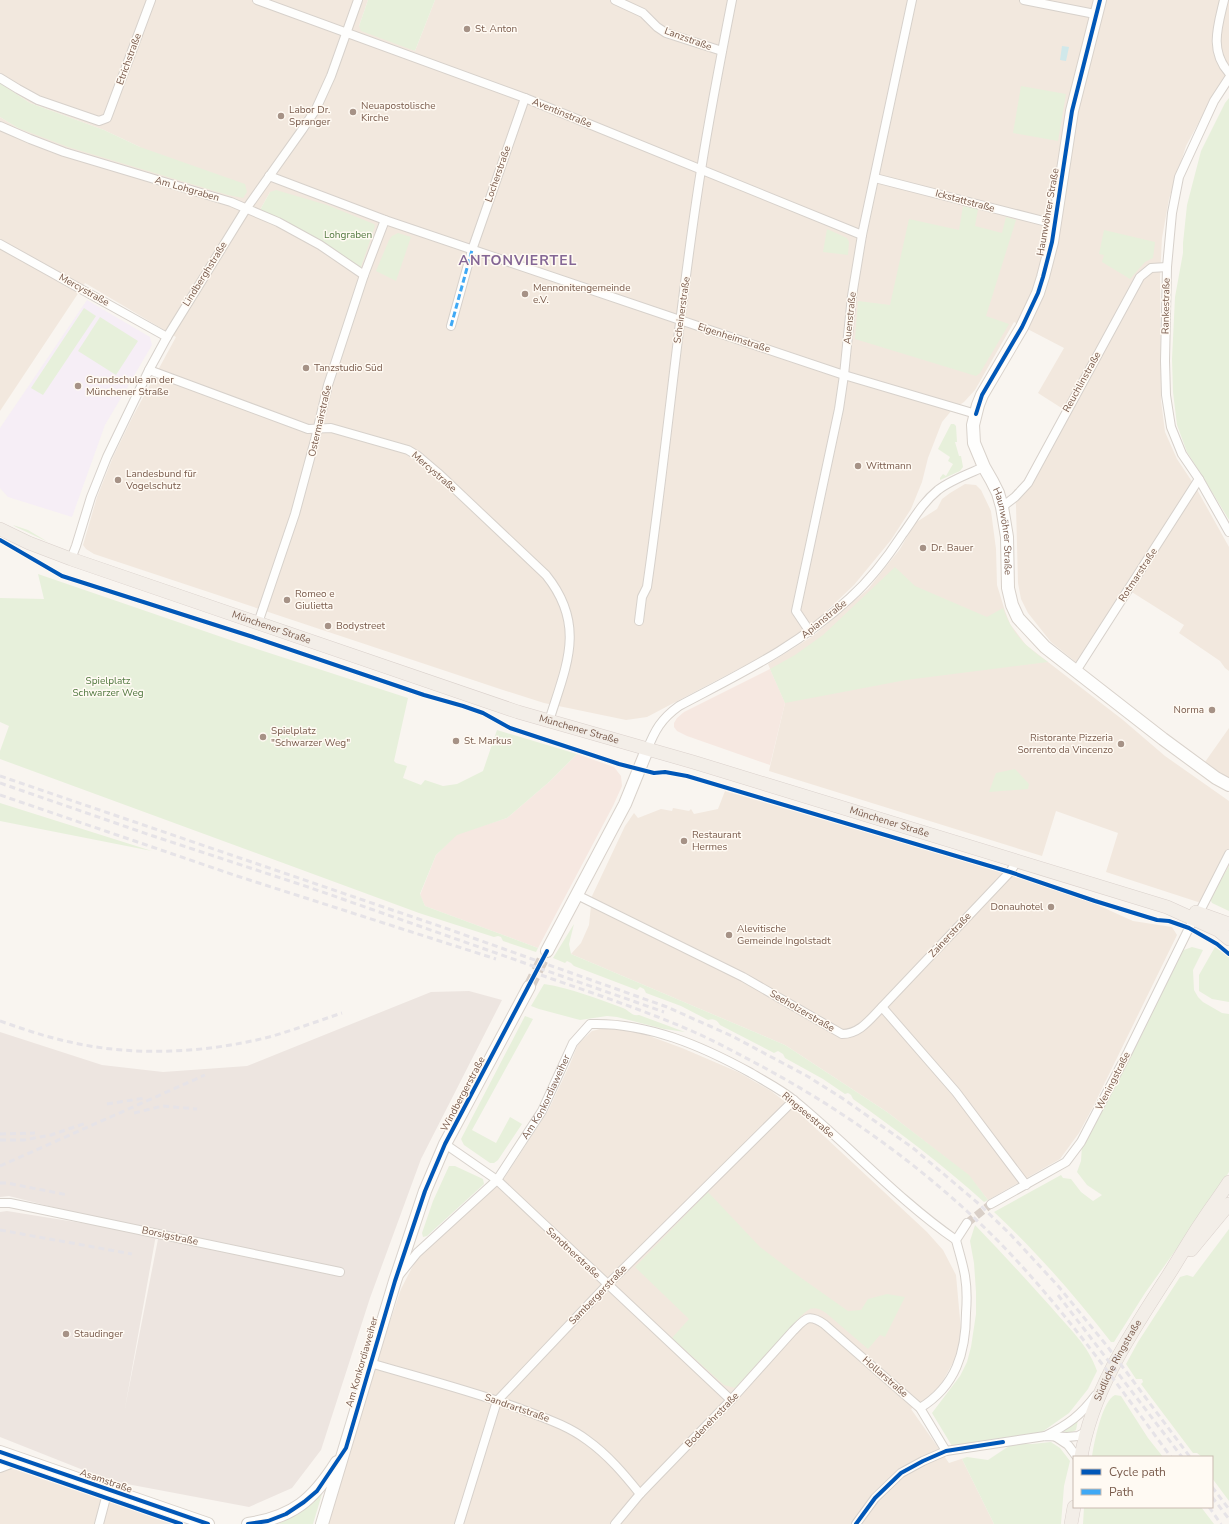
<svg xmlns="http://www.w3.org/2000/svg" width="1229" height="1524" font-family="'Nunito Sans',sans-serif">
<rect width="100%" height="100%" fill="#f9f5f0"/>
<path fill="#f2e8de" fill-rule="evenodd" d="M0,0H368L359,26L415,51L435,0H1229V76L1212,98L1186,146L1169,199L1162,238L1160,278L1161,400L1165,432L1177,459L1195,486L1229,547V671L1225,668L1220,661L1179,633L1184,625L1127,589L1077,663L1051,642L1028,613L1021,599L1018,583L1016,506L1014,490L1021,486L1063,409L1038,393L1064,348L1014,322L975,390L964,402L952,410L942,422L928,458L922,482L911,509L891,540L854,585L813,624L769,653L647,717L626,720L544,703L503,690L94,554L86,549L83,545L97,497L113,457L133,416L176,337L85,283L0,411V117L18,128L140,147L104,130L30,103L0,83ZM270,192L359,267L312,236L260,210Z
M965,484L976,485L981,490L991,511L996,549L997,585L1005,611L1010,624L1026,645L1123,720L1165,756L1229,801V866L1210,899L1198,902L1106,872L1118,833L1056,811L1042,856L769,771L785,703L768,664L813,636L868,589L900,549L915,523L937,509L942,499L950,493Z
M1229,728V779L1205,762Z
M725,791L1003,872L1091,902L1133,921L1172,927L1177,935L1093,1107L1079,1133L1060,1159L988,1200L968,1175L887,1112L785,1045L571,954L581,943L589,925L592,896L625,826L634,813L638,818L661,809L672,811L673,808L689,811L691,809L694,814L718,809Z
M608,1027H625L682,1048L738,1072L771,1091L796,1110L927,1232L943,1250L956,1275L961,1330L959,1343L955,1359L940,1386L927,1398L911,1409L949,1463L967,1457L988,1460L967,1457L962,1459L994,1524H328L373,1372L401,1289L419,1254L503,1180L548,1111L570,1064L578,1044L592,1031Z
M0,1463L136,1510L180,1524H0Z"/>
<path fill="#f6e8e1" d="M770,669L785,703L770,765L687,736L677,731L674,727V723L677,718L684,712Z
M577,754L614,767L621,776L622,786L613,806L538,948L425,906L420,895L436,855L457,834L507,818L549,782Z"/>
<path fill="#ede5e0" d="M469,991L502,1000L421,1159L370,1298L321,1450L292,1488L249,1507L111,1481L0,1437V1212L7,1211L156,1235L125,1408L159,1234L9,1196L0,1197V1032L102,1065L163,1072L247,1066L431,992Z"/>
<path fill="#f6eef6" d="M87,300L150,337L152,345L105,425L72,517L8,497L0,488V428Z"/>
<path fill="#e7f0db" d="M368,0H435L415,51L361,31L359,26Z
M0,83L30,103L104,130L140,147L245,184L247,192L243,198L228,195L68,147L18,128L0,117Z
M1021,86L1066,94L1058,141L1013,133Z
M1229,98V520L1203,477L1187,452L1177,425L1173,392L1172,359L1175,297L1183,253V243L1187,205L1201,151L1225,103Z
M276,190L327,205L374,224L375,226L361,267H359L312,236L260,210L270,192Z
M963,206L978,209L975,226L1002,233L1006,217L1016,220L986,316L1009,324L980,373L976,376L855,339L858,301L890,305L909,219L959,230Z
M827,229L847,238L849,242L848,255L823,252Z
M1104,230L1155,242L1153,258L1145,262L1130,279L1102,262L1104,255L1099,254Z
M398,233L411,237L396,281L376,271L389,240L392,236Z
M84,308L96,316L43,395L31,388Z
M100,317L138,341L116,375L78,351Z
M951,424H954L956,426L957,442H955L959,456H961L963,467L960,471L940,480V478L943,474L946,476L953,464L948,461L950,457L938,449Z
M13,525L28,530L48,542L16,527Z
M895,567L915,586L987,617L1003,608C1013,635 1024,645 1048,662L906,680L785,703L770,669L795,655L823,635Z
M38,574L239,643L408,698L394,761L396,763L407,766L403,778L421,785L425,780L443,786L457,784L483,771L497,730L577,754L549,782L507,818L457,835L436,855L420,894L425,906L538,948L536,952L503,941L501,937L498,936L494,937L419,913L0,759V751L9,726L0,722V598L44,599Z
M1015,769L1029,784L1028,789L989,792L996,773Z
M0,803L152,851L0,821Z
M1229,866V911L1212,903L1210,899Z
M574,924L569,944L571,954L785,1045L887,1112L969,1175L988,1200L984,1202C942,1164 898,1131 853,1099L851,1095L848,1093L845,1094L823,1079L785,1058L783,1054L778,1051L774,1053L720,1025C717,1020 714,1018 708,1020L681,1006L646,993L644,989L640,987L637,990L574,966L571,963L567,961L565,963L553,958Z
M1192,947L1203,950L1193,970L1194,990L1198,997L1203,1002L1222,1013L1229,1014V1172L1200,1216L1145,1293L1114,1342H1111C1075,1296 1037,1252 994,1212L1061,1175L1063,1178L1071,1179L1081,1192L1093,1201L1102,1195L1087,1185L1077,1172L1081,1161L1082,1145L1142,1034L1181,951Z
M1215,947L1229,957V1002L1212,999L1199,991V975Z
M544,984C571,988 598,999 623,1008C630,1011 631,1016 639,1015L685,1032L664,1029L617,1017L607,1016L580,1020L539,1009L531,1006Z
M525,1016L533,1019L472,1130L496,1143L510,1117L522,1124L498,1160L494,1163H490L464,1145L461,1139Z
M449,1166H455L483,1179L484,1184L427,1236L423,1237L422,1233L433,1201Z
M708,1192L760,1247L797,1275L848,1311L861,1310L868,1299L887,1294L905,1297L885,1337L880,1335L868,1349L826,1313C813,1305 810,1308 800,1317L735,1388L724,1385L672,1338L689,1319L635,1267Z
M975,1225C1001,1252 1026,1279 1051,1307C1068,1327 1089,1346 1097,1371L1088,1389L1069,1413L1042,1432L952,1446L932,1413L960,1376L967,1362L971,1347L976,1314V1292L974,1263L970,1241Z
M1229,1229V1501L1212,1478V1457H1202L1197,1453H1193L1141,1384L1143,1382L1142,1379H1136L1126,1364L1138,1342L1180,1277L1187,1275L1193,1277Z
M1115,1395L1121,1396L1148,1438L1163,1457H1092C1094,1443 1102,1401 1115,1395Z
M1078,1420L1076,1430L1072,1432H1063Z
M1051,1442L1060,1448L1070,1461L1064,1486L1061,1524H994L962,1459L967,1457L988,1460L1012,1444H1032Z
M322,1494L313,1524H278L298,1514Z
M1084,1507H1201L1214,1524H1083Z"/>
<path fill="#d0e8ea" d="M1062,46L1069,47L1066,61L1060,60Z"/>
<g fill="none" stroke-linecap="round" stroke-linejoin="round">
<path stroke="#d9cfc7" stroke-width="8" stroke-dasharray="8 4" stroke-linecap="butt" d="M967,1223L991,1204"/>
<path stroke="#d9cfc7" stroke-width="12" stroke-dasharray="12 6" stroke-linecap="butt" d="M529,987L547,951"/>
<defs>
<g id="street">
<path d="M257,0L525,98L862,235"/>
<path d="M615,0L643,13L657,27L666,33L722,51"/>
<path d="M1024,0L1095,14"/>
<path d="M1224,0C1218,26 1209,50 1229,73"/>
<path d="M0,78L18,89L38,100L99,121L107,118L151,0"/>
<path d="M1229,78L1214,101L1179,177L1172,213L1167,267L1165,361L1166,395L1171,427L1182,454L1199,479L1229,532"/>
<path d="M0,126L30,139L64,152L231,202L278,222L320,245L364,275"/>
<path d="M269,176L385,220L680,320L844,375L976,414"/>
<path d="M875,178L1055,224"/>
<path d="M0,244L167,337"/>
<path d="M451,326L472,250L525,98"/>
<path d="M149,370L300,426L308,429L331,428L408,450L418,456L438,473L546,575C587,626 566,666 549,721"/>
<path d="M1002,507L1015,497L1028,483L1140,277L1151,268L1167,267"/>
<path d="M71,559L76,546L91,497L107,457L149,370L167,337L246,209L302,130L316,109L331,76L358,0"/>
<path d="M639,621L642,597L647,587C667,448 679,308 701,170C710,113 721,56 732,0"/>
<path d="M258,623L295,514L315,440L328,385L364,275L385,220"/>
<path d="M810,632L796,611L839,409L844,375L852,296L862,235L912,0"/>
<path d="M1076,671L1199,479"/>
<path d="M647,750C655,730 661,719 679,706C741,673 797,647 850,598C870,580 887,558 902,535C913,520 922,503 938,490C951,480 968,474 984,467"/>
<path d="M577,895L743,977L842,1034C860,1034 870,1019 882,1007L956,1092L1026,1185"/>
<path d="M1199,913L1229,854"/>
<path d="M882,1007L1010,872L1017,861"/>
<path d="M445,1144L497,1180L731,1400"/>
<path d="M0,1203H10L340,1272"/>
<path d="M991,1204L1066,1162L1081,1142L1128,1052L1193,920"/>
<path id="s1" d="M400,1274L417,1253L497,1180L542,1111L573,1043L590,1024C647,1022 702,1046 751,1073C766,1082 782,1090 795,1101C850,1146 897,1199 956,1240"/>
<path d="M370,1363C421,1378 472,1391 521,1409C544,1418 567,1425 587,1440C608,1455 624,1474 640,1494"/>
<path d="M920,1408C956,1386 966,1352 966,1313C967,1300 967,1288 965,1276C963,1264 959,1252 956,1240L967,1223"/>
<path d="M1045,1436C1068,1425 1081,1415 1096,1395"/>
<path d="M1056,1437L1068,1445L1077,1457"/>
<path d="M0,1468L21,1460"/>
<path d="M99,1524L108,1490"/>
<path d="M459,1524L497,1401L607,1285L794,1100"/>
<path d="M615,1524L640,1494L731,1400L793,1331C805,1319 808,1313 824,1324L920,1408L946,1451"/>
<path d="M856,1524L875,1498L901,1473L923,1461L946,1451L1045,1436L1067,1437L1078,1436L1087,1431"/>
</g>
<g id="secondary">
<path id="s2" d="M1100,0L1072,111L1052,242L1043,277L1038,293L1022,327L982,395L978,405L973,425L974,443L984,467L992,481L998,493L1002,507L1007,537L1008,588L1012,605L1018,618L1045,647L1163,739L1216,778L1229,785"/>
<path d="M547,951L625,804L647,750"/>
<path d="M0,1452L208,1524"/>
<path d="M248,1524C293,1517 313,1500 337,1462"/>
<path d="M322,1524L395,1281L425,1191L445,1144L529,987"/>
</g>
<g id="primary">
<path id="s3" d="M0,529L29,543L71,559L518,712L693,762L1167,907L1218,930L1229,939"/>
<path d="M1196,912L1229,924"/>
<path d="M1191,1250L1229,1204"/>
<path id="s4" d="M1081,1457C1092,1392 1129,1336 1164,1282C1178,1261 1189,1240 1203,1220C1211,1207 1221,1195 1229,1182"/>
<path d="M1071,1524L1074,1507"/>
</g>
</defs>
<use href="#street" stroke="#d7d1cb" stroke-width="10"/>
<use href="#secondary" stroke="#d9d2cb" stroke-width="14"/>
<use href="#primary" stroke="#dad1cc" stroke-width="14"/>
<use href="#street" stroke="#fefefd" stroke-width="8"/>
<use href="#secondary" stroke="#fefefd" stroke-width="12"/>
<use href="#primary" stroke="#f3eee8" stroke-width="13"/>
<path stroke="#e6e3e7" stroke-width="3" stroke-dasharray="6 4" stroke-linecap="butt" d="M0,776L445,928L667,1007L732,1036L807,1076L842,1098L913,1148L979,1204L1011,1235L1059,1287L1107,1346L1190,1457
M0,783L153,836L311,888L664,1012
M0,795L237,876L496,959
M541,975C592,993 644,1010 694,1032C717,1042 740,1055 763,1067C850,1114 931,1173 1001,1244C1064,1309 1117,1384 1171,1457
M0,1021C23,1029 46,1037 70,1042C135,1057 205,1053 269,1037C294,1030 318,1021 342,1013
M107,1104L145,1098
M134,1113L163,1106L197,1109
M0,1134L35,1133
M0,1140H24L51,1135L86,1123
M0,1166L205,1075
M0,1183H7L68,1195
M0,1230L132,1254
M1058,1295L1182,1457
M1212,1487L1229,1509
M1212,1497L1229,1519
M1209,1507L1221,1524"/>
<path stroke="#3fa9f5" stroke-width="3" stroke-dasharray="6 3" stroke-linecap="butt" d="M451,326L472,250"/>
<defs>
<path id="cycleway" d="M976,414L982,395L1022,327L1038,293L1043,277L1052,242L1072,111L1100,0
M0,540L62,576L253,637L424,695L463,706L483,713L510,728L619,764L654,773L665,772L687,776L1010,872L1095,901L1157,920L1169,921L1189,928L1217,944L1229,954
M0,1452L208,1524
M0,1461L181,1524
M248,1524L268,1521L286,1514L304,1502L317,1491L346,1448L395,1281L425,1191L445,1144L547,951
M856,1524L875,1498L901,1473L923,1461L946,1451L1003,1442"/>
</defs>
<use href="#cycleway" stroke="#fffaf3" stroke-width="6"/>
<use href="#cycleway" stroke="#0057b8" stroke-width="4"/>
</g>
<g fill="#a69286" stroke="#fffaf3" stroke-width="1.5">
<circle cx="467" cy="29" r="4"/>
<circle cx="353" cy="112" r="4"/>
<circle cx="281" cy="116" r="4"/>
<circle cx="525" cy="294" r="4"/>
<circle cx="306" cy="368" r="4"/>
<circle cx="78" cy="386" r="4"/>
<circle cx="858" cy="466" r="4"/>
<circle cx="118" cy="480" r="4"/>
<circle cx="923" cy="548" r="4"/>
<circle cx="287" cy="600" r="4"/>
<circle cx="328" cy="626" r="4"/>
<circle cx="1212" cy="710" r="4"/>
<circle cx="263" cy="737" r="4"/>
<circle cx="456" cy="741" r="4"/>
<circle cx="1121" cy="744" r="4"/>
<circle cx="684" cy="841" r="4"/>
<circle cx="1051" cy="907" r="4"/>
<circle cx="729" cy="935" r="4"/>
<circle cx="66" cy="1334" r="4"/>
</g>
<g text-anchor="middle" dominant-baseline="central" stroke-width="3" stroke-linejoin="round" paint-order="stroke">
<g font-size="10" fill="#7a5c4d" stroke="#fffaf3" text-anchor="start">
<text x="475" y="29">St. Anton</text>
<text x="361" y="106">Neuapostolische<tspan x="361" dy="12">Kirche</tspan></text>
<text x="289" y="110">Labor Dr.<tspan x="289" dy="12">Spranger</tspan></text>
<text x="533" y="288">Mennonitengemeinde<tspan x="533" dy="12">e.V.</tspan></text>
<text x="314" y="368">Tanzstudio Süd</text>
<text x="86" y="380">Grundschule an der<tspan x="86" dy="12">Münchener Straße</tspan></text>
<text x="866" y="466">Wittmann</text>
<text x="126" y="474">Landesbund für<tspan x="126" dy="12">Vogelschutz</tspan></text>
<text x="931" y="548">Dr. Bauer</text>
<text x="295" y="594">Romeo e<tspan x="295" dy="12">Giulietta</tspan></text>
<text x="336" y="626">Bodystreet</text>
<text x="1204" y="710" text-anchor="end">Norma</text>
<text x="271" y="731">Spielplatz<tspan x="271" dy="12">"Schwarzer Weg"</tspan></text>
<text x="1113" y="738" text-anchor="end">Ristorante Pizzeria<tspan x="1113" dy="12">Sorrento da Vincenzo</tspan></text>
<text x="464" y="741">St. Markus</text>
<text x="692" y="835">Restaurant<tspan x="692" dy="12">Hermes</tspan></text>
<text x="1043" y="907" text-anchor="end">Donauhotel</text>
<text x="737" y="929">Alevitische<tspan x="737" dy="12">Gemeinde Ingolstadt</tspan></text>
<text x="74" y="1334">Staudinger</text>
</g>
<g font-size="10" fill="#7a5c4d" stroke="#fffaf3">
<text transform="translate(688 39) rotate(20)">Lanzstraße</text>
<text transform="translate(129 59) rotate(-70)">Etrichstraße</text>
<text transform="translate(562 113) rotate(22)">Aventinstraße</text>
<text transform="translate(498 174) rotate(-71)">Locherstraße</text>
<text transform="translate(187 189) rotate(16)">Am Lohgraben</text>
<text transform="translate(965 201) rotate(15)">Ickstattstraße</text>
<text transform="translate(1048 212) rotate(-80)">Haunwöhrer Straße</text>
<text transform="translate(205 274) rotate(-58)">Lindberghstraße</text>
<text transform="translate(84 290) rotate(29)">Mercystraße</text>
<text transform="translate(1166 306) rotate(-89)">Rankestraße</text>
<text transform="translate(682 310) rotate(-82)">Scheinerstraße</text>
<text transform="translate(850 318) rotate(-84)">Auenstraße</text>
<text transform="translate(734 338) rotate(18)">Eigenheimstraße</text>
<text transform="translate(1082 382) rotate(-61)">Reuchlinstraße</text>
<text transform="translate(320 421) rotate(-77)">Ostermairstraße</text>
<text transform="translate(434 472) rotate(41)">Mercystraße</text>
<text stroke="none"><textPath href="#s2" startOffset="560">Haunwöhrer Straße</textPath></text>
<text transform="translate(1138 575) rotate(-57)">Rotmarstraße</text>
<text transform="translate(824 619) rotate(-39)">Apianstraße</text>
<text stroke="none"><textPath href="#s3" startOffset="289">Münchener Straße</textPath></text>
<text stroke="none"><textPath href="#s3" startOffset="613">Münchener Straße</textPath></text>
<text stroke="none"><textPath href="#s3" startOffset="937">Münchener Straße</textPath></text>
<text transform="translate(950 935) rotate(-47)">Zainerstraße</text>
<text transform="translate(802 1011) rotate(30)">Seeholzerstraße</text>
<text transform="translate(1113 1081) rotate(-63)">Weningstraße</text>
<text transform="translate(463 1094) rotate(-62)">Windbergerstraße</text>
<text stroke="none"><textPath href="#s1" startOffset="232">Am Konkordiaweiher</textPath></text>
<text transform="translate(808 1115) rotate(40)">Ringseestraße</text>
<text transform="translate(170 1236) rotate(12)">Borsigstraße</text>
<text transform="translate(573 1253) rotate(43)">Sandtnerstraße</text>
<text transform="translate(598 1295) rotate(-46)">Sambergerstraße</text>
<text stroke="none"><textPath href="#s4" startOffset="104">Südliche Ringstraße</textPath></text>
<text transform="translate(362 1362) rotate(-74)">Am Konkordiaweiher</text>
<text transform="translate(885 1377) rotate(41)">Hollarstraße</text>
<text transform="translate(517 1408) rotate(19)">Sandrartstraße</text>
<text transform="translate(712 1420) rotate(-46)">Bodenehrstraße</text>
<text transform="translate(106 1481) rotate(19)">Asamstraße</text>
</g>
<g font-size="10" fill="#537a41" stroke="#fffaf3">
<text x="348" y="235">Lohgraben</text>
<text x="108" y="681">Spielplatz<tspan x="108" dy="12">Schwarzer Weg</tspan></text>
</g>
<g font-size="14" font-weight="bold" letter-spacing="1" fill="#846695" stroke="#fffaf3">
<text x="518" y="260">ANTONVIERTEL</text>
</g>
</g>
<rect x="1073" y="1456" width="140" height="52" fill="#fffaf3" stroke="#cabbb1"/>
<rect x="1081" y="1469" width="20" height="6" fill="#0057b8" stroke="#cabbb1"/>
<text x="1109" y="1476" font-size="12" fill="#7a5c4d">Cycle path</text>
<rect x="1081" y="1489" width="20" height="6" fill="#3fa9f5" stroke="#cabbb1"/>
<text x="1109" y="1496" font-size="12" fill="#7a5c4d">Path</text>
</svg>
